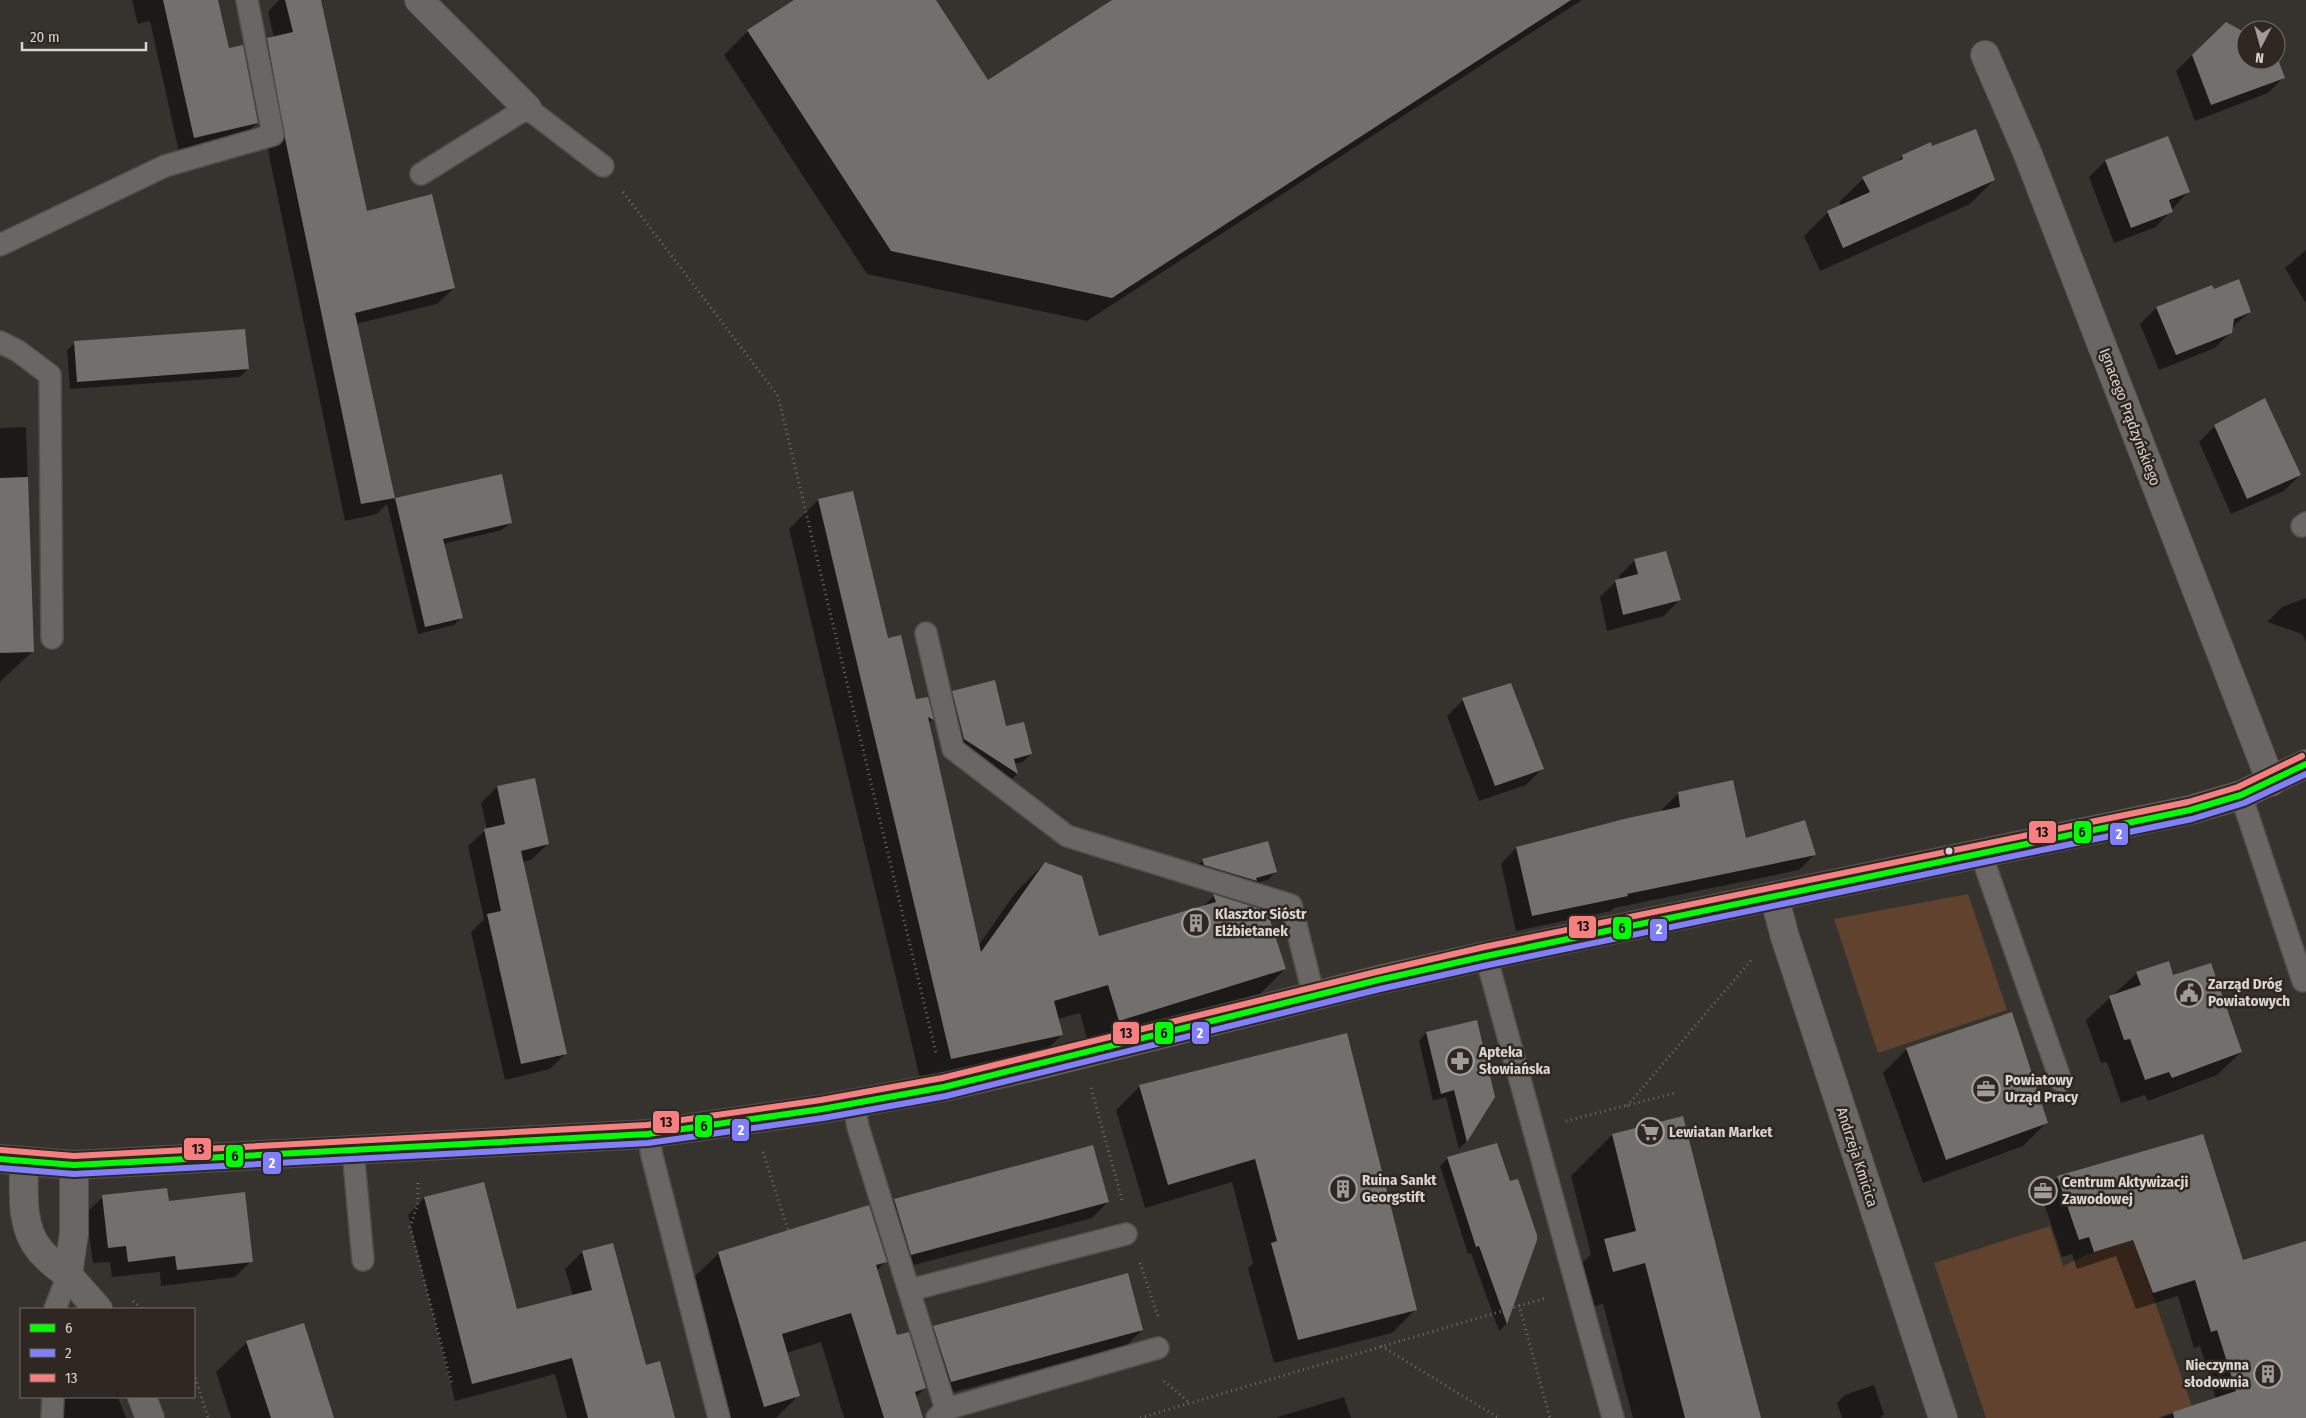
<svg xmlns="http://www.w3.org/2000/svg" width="2306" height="1418" font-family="'Fira Sans Condensed',sans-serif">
<rect width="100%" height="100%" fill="#36322e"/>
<path fill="#60422e" d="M1968,894L2007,1010L1878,1053L1834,919Z
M2050,1226L2063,1266L2094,1252L2133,1240L2192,1406L2157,1418H1986L1934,1263Z"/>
<path fill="#0007" d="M132,0H216L228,50L257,123L242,138L179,152L150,21L138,24Z
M279,0H320L366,212L454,288L437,304L356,324L394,499L501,475L510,523L502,530L443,544L462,617L454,625L418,634L387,504L377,514L345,521L271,165L251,56L268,40L274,38L268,12Z
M796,0H935L988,82L1114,0H1582L1087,321L867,274L724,55L748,31Z
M2264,27L2265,30H2255Z
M2246,33V60H2276V58L2284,77L2268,93L2195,121L2176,71L2192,55Z
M2168,138L2188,192L2156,227L2114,243L2089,177L2105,161Z
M1932,148L1994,180L1970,204L1820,271L1804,236L1828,212L1841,206L1839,202L1863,179L1894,165L1903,156Z
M2306,250V301L2305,302L2285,268Z
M2212,287L2214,291L2250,312L2231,328V332L2215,348L2159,370L2140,324L2156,308Z
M75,343L248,369L240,377L70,389L67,350Z
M2215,426L2300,475L2284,491L2231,514L2199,442Z
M26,427L33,651L0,682V428Z
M852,493L887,640L915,701L927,698L932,720L928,724L978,946L1016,892L1045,863L1098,937L1202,907L1214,896L1266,912L1285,969L1256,998L1090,1049L1080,1013L1058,1019L1062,1035L1033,1063L922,1087L789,529L818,500Z
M1635,560L1680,599L1664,616L1607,631L1600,597L1616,581L1620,580L1619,576Z
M2306,598V641L2302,634L2267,622L2282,607Z
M953,692L1005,728L1031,754L1023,762L1014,764L1017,774L1010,781L956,747L945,700Z
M1463,700L1542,769L1526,785L1479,801L1447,716Z
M1732,781L1745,840L1814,855L1799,870L1614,908L1611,911L1516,931L1501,864L1516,848L1663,812L1662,809L1678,794Z
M497,787L548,844L531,860L522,862L566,1053L550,1069L505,1080L471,932L484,919L468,846L487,829L481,803Z
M1203,860L1275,872L1268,880L1253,884L1195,868Z
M2137,973L2172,977L2241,1052L2217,1075L2148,1101L2145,1095L2121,1103L2107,1062L2101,1063L2086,1020Z
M1426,1033L1494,1097L1466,1142L1459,1149L1446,1097L1433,1101L1419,1041Z
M1346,1034L1415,1310L1392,1333L1274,1363L1248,1268L1253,1263L1232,1182L1145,1208L1116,1110L1139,1087Z
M1907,1049L2047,1122L2023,1146L1923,1183L1883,1073Z
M1612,1135L1760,1418H1633L1603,1304L1572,1312L1563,1282L1591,1254L1571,1176Z
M1093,1147L1108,1202L1092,1218L895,1270L878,1216L894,1200Z
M1448,1158L1509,1183L1536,1237L1506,1324L1499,1331L1471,1253L1468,1254L1440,1166Z
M2058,1177L2242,1262L2306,1243V1418H2160L2216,1399L2200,1346L2194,1348L2178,1296L2136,1309L2116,1256L2077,1269L2072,1254L2062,1257L2041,1194Z
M103,1197L168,1202L251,1261L235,1277L161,1286L160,1272L112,1277L110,1262L93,1263L86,1213Z
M424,1198L516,1311L573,1296L565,1269L582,1252L612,1244L645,1367L674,1418H567L555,1374L455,1401L408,1215Z
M719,1253L886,1261L876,1271L897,1337L925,1388L915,1398L917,1418H844L821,1342L786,1353L798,1396L776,1418H728L688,1283Z
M934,1327L1142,1330L1126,1346L935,1397L918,1343Z
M247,1342L333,1418H231L216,1372Z
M1874,1385L1884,1414L1880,1418H1842L1837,1403L1845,1395Z
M57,1397H118L126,1418H41L40,1414Z
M1344,1397L1351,1418H1277L1278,1417Z"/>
<path fill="#726f6c" d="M163,0H218L229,48L243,45L258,123L194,138Z
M285,0H321L367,211L432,194L455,288L355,313L395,498L361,504L285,138L267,38L293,32Z
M794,0H936L988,80L1112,0H1571L1112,298L891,251L747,30Z
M2226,22L2246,33V60H2276V54L2285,78L2211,105L2192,55Z
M1976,129L1995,180L1843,248L1827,211L1870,192L1862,177L1903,159L1902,155L1931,142L1932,146Z
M2168,136L2190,192L2169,200L2173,212L2131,228L2105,160Z
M2239,279L2251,312L2234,319L2232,333L2176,355L2156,307L2212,285L2214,289Z
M245,329L249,369L77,382L74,341Z
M2265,398L2301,475L2247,499L2214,425Z
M502,474L512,523L443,539L463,618L425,627L395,498Z
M28,477L34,652L0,653V478Z
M853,491L888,638L901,635L916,699L928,697L934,720L928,717L981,952L1045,862L1082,876L1099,936L1216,902L1213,894L1267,911L1286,969L1119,1021L1108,985L1054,1001L1063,1035L951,1059L818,499Z
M1666,551L1681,600L1623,615L1615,580L1638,574L1634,559Z
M995,680L1006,726L1024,722L1032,754L1014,759L1018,774L964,739L952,691Z
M1511,683L1544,769L1495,786L1462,698Z
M535,778L549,844L521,851L567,1054L521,1064L487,914L501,911L484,829L505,824L497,786Z
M1733,780L1746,838L1805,820L1816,855L1627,894L1628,896L1532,916L1516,847L1628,818L1680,807L1678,792Z
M1268,841L1277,872L1256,878L1257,881L1204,865L1202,859Z
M2169,961L2173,975L2211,963L2242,1052L2172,1078L2169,1072L2145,1080L2130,1039L2124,1040L2109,996L2141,985L2136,972Z
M2012,1012L2048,1123L1946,1160L1906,1048Z
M1477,1020L1495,1097L1467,1142L1454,1090L1441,1094L1426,1032Z
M1347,1033L1417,1310L1298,1340L1271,1243L1277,1241L1255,1159L1168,1185L1139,1085Z
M1683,1116L1726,1285L1761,1418H1685L1645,1263L1613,1272L1604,1239L1636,1231L1612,1134Z
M2203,1134L2243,1260L2306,1241V1418H2174L2173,1412L2236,1391L2217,1330L2211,1332L2195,1280L2153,1293L2133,1240L2094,1252L2089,1237L2079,1240L2057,1176Z
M1497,1143L1510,1181L1518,1179L1537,1235V1240L1507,1324L1479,1246L1476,1247L1447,1157Z
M1093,1145L1109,1202L911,1255L894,1199Z
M484,1182L517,1309L592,1290L582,1251L613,1243L646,1365L660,1361L675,1418H588L572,1358L472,1384L424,1197Z
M167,1188L169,1201L245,1192L253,1262L177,1270L175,1256L128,1262L126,1246L108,1248L102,1195Z
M869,1205L887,1262L876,1265L897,1335L909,1332L926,1388L915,1392L923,1418H884L851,1313L782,1334L800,1396L764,1407L718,1252Z
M1128,1273L1143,1330L951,1382L933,1326Z
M304,1323L334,1418H271L246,1341Z"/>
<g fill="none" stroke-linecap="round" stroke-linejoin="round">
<defs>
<path id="lane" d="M421,174L527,108L603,166
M0,245L165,166L273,135L247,0
M0,342L18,351L50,375L52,638
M2302,526L2306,523
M926,633L953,749L1067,836L1291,905L1314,997
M2241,795L2303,981
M1981,854L2061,1081
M1486,956L1613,1418
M854,1104L858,1127L946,1409L937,1418
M648,1134L652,1156L719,1418
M353,1150L363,1260
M910,1290L1126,1234
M55,1309L68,1275
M946,1409L1158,1348
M52,1418L53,1397"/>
<path id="street" d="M419,0L527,108
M1985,55L2027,152L2271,782
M1774,896L1785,937L1943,1418
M24,1162C24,1191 20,1226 39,1249C46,1259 58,1267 68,1275L74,1233V1165
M68,1275L98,1309
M142,1397L150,1418"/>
<path id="secondary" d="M0,1159L74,1165L648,1134L822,1109L944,1087L1035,1066L1378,980L1486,956L2190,810L2241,795L2306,764"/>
</defs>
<use href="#lane" stroke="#534e4b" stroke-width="24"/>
<use href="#street" stroke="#534e4b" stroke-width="30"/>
<use href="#secondary" stroke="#534e4b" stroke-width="30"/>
<path stroke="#6e6c6a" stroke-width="3" stroke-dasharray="1 4" stroke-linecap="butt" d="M623,192L778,396L936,1053
M1091,1088L1123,1203
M1627,1106L1753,958
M1566,1121L1675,1093
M763,1152L788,1230
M418,1183V1203L410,1227L452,1384
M1140,1263L1158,1316
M133,1301L142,1309
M1519,1305L1550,1418
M1381,1346L1499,1418
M194,1373L208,1418
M1164,1381L1190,1403
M1140,1418L1546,1298"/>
<use href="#lane" stroke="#696663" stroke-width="21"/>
<use href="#street" stroke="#696663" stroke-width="28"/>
<use href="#secondary" stroke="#696663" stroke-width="28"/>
<defs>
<path id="bus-1" d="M0,1159L74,1165L648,1134L822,1109L944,1087L1378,980L1486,956L2190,810L2241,795L2306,764"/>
<path id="bus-2" d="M0,1168L74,1174L648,1143L823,1118L946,1096L1380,989L1488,965L2192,819L2244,803L2306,774"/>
<path id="bus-3" d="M1,1150L74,1156L647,1125L821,1100L942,1078L1376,972L1484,947L2188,802L2238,787L2302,756"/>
</defs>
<use href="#bus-1" stroke="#2f2721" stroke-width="10"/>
<use href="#bus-2" stroke="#2f2721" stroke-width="10"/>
<use href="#bus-3" stroke="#2f2721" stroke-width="10"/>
<use href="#bus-1" stroke="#0f0" stroke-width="6"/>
<use href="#bus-2" stroke="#8080ff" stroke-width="6"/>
<use href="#bus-3" stroke="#f87f7f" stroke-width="6"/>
</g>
<defs>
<symbol id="building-ring" viewBox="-11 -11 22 22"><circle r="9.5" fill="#2f2721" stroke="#a19c99" stroke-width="1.5"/><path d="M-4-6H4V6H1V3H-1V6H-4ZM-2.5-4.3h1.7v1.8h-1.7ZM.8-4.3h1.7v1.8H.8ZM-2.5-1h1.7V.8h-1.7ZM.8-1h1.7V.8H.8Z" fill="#a19c99"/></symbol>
<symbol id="civic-ring" viewBox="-11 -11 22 22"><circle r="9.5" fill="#2f2721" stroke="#a19c99" stroke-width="1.5"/><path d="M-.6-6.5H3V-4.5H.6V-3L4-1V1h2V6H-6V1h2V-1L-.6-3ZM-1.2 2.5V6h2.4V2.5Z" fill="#a19c99"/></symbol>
<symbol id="pharmacy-ring" viewBox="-11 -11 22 22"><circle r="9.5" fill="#2f2721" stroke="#a19c99" stroke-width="1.5"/><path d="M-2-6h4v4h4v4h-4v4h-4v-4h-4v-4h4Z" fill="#a19c99"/></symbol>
<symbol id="office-ring" viewBox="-11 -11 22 22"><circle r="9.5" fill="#2f2721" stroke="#a19c99" stroke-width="1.5"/><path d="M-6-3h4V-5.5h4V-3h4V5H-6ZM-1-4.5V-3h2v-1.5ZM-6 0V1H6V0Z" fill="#a19c99"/></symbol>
<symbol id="supermarket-ring" viewBox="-11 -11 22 22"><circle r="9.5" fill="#2f2721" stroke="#a19c99" stroke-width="1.5"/><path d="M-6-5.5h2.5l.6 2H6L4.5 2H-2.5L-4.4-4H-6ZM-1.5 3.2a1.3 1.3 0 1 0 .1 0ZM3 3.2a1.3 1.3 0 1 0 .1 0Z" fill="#a19c99"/></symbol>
</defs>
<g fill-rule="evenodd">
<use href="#building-ring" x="1180" y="907" width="32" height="32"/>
<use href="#civic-ring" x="2173" y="977" width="32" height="32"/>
<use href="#pharmacy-ring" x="1444" y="1045" width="32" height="32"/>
<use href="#office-ring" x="1970" y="1073" width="32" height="32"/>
<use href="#supermarket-ring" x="1634" y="1116" width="32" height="32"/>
<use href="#building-ring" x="1327" y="1173" width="32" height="32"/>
<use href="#office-ring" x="2027" y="1175" width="32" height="32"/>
<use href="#building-ring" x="2252" y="1358" width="32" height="32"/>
</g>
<circle fill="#dbd5d2" stroke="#2f2721" stroke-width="2" cx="1949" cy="851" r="4.5"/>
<g text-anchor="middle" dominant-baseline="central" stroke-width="5" stroke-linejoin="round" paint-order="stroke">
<g font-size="15" fill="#dbd5d2" stroke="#2f2721">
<text transform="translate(2130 417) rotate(69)">Ignacego Prądzyńskiego</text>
<text transform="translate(1857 1157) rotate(72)">Andrzeja Kmicica</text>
</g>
<g font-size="15" font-weight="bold" fill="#dbd5d2" stroke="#2f2721" text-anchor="start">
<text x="1215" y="914">Klasztor Sióstr<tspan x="1215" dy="17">Elżbietanek</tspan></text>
<text x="2208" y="984">Zarząd Dróg<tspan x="2208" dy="17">Powiatowych</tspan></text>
<text x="1479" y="1052">Apteka<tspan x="1479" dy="17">Słowiańska</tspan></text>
<text x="2005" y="1080">Powiatowy<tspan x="2005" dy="17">Urząd Pracy</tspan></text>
<text x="1669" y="1132">Lewiatan Market</text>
<text x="1362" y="1180">Ruina Sankt<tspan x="1362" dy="17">Georgstift</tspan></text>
<text x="2062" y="1182">Centrum Aktywizacji<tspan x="2062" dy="17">Zawodowej</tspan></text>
<text x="2249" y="1365" text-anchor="end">Nieczynna<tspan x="2249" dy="17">słodownia</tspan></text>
</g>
</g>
<g stroke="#2f2721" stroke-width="2">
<rect x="2028" y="820" width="29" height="24" rx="5" fill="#f87f7f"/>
<rect x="2073" y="820" width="19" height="24" rx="5" fill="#0f0"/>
<rect x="2109" y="822" width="20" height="24" rx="5" fill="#8080ff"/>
<rect x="1568" y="915" width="29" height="24" rx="5" fill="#f87f7f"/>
<rect x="1612" y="916" width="20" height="24" rx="5" fill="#0f0"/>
<rect x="1649" y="918" width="19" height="24" rx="5" fill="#8080ff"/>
<rect x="1154" y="1021" width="20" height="24" rx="5" fill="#0f0"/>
<rect x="1112" y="1021" width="28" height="24" rx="5" fill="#f87f7f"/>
<rect x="1191" y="1021" width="19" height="24" rx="5" fill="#8080ff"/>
<rect x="652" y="1110" width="28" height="24" rx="5" fill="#f87f7f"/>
<rect x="694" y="1114" width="19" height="24" rx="5" fill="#0f0"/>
<rect x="731" y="1118" width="19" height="24" rx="5" fill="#8080ff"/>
<rect x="183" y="1137" width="29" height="24" rx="5" fill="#f87f7f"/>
<rect x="225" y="1144" width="19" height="24" rx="5" fill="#0f0"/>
<rect x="262" y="1151" width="20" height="24" rx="5" fill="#8080ff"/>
</g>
<g font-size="14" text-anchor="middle" font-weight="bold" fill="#fff">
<text x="2119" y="839">2</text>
<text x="1659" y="934">2</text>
<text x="1200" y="1038">2</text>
<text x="741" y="1135">2</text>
<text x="272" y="1168">2</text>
</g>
<g font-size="14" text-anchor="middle" font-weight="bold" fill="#111">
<text x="2042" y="837">13</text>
<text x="2082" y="837">6</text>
<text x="1583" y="931">13</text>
<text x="1622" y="933">6</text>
<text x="1164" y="1038">6</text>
<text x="1126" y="1038">13</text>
<text x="666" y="1127">13</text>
<text x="704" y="1131">6</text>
<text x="198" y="1154">13</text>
<text x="235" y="1161">6</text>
</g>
<rect x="20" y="1308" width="175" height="90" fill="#2f2721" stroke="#746d68"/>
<rect x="30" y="1324" width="25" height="8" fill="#00ff00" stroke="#746d68"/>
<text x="65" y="1333" font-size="15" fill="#dbd5d2">6</text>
<rect x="30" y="1349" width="25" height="8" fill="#8080ff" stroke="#746d68"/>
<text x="65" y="1358" font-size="15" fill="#dbd5d2">2</text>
<rect x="30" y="1374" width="25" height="8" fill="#f87f7f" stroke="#746d68"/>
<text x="65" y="1383" font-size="15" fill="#dbd5d2">13</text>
<g transform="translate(2261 45) rotate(186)"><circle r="24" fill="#2f2721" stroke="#746d68"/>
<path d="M0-4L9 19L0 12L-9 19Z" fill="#a19c99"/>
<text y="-8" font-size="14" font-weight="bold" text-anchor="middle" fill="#dbd5d2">N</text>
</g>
<path d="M22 42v8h124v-8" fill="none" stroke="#dbd5d2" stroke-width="2.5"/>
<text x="30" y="42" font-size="15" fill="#dbd5d2" stroke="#2f2721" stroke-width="4" paint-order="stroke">20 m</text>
</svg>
